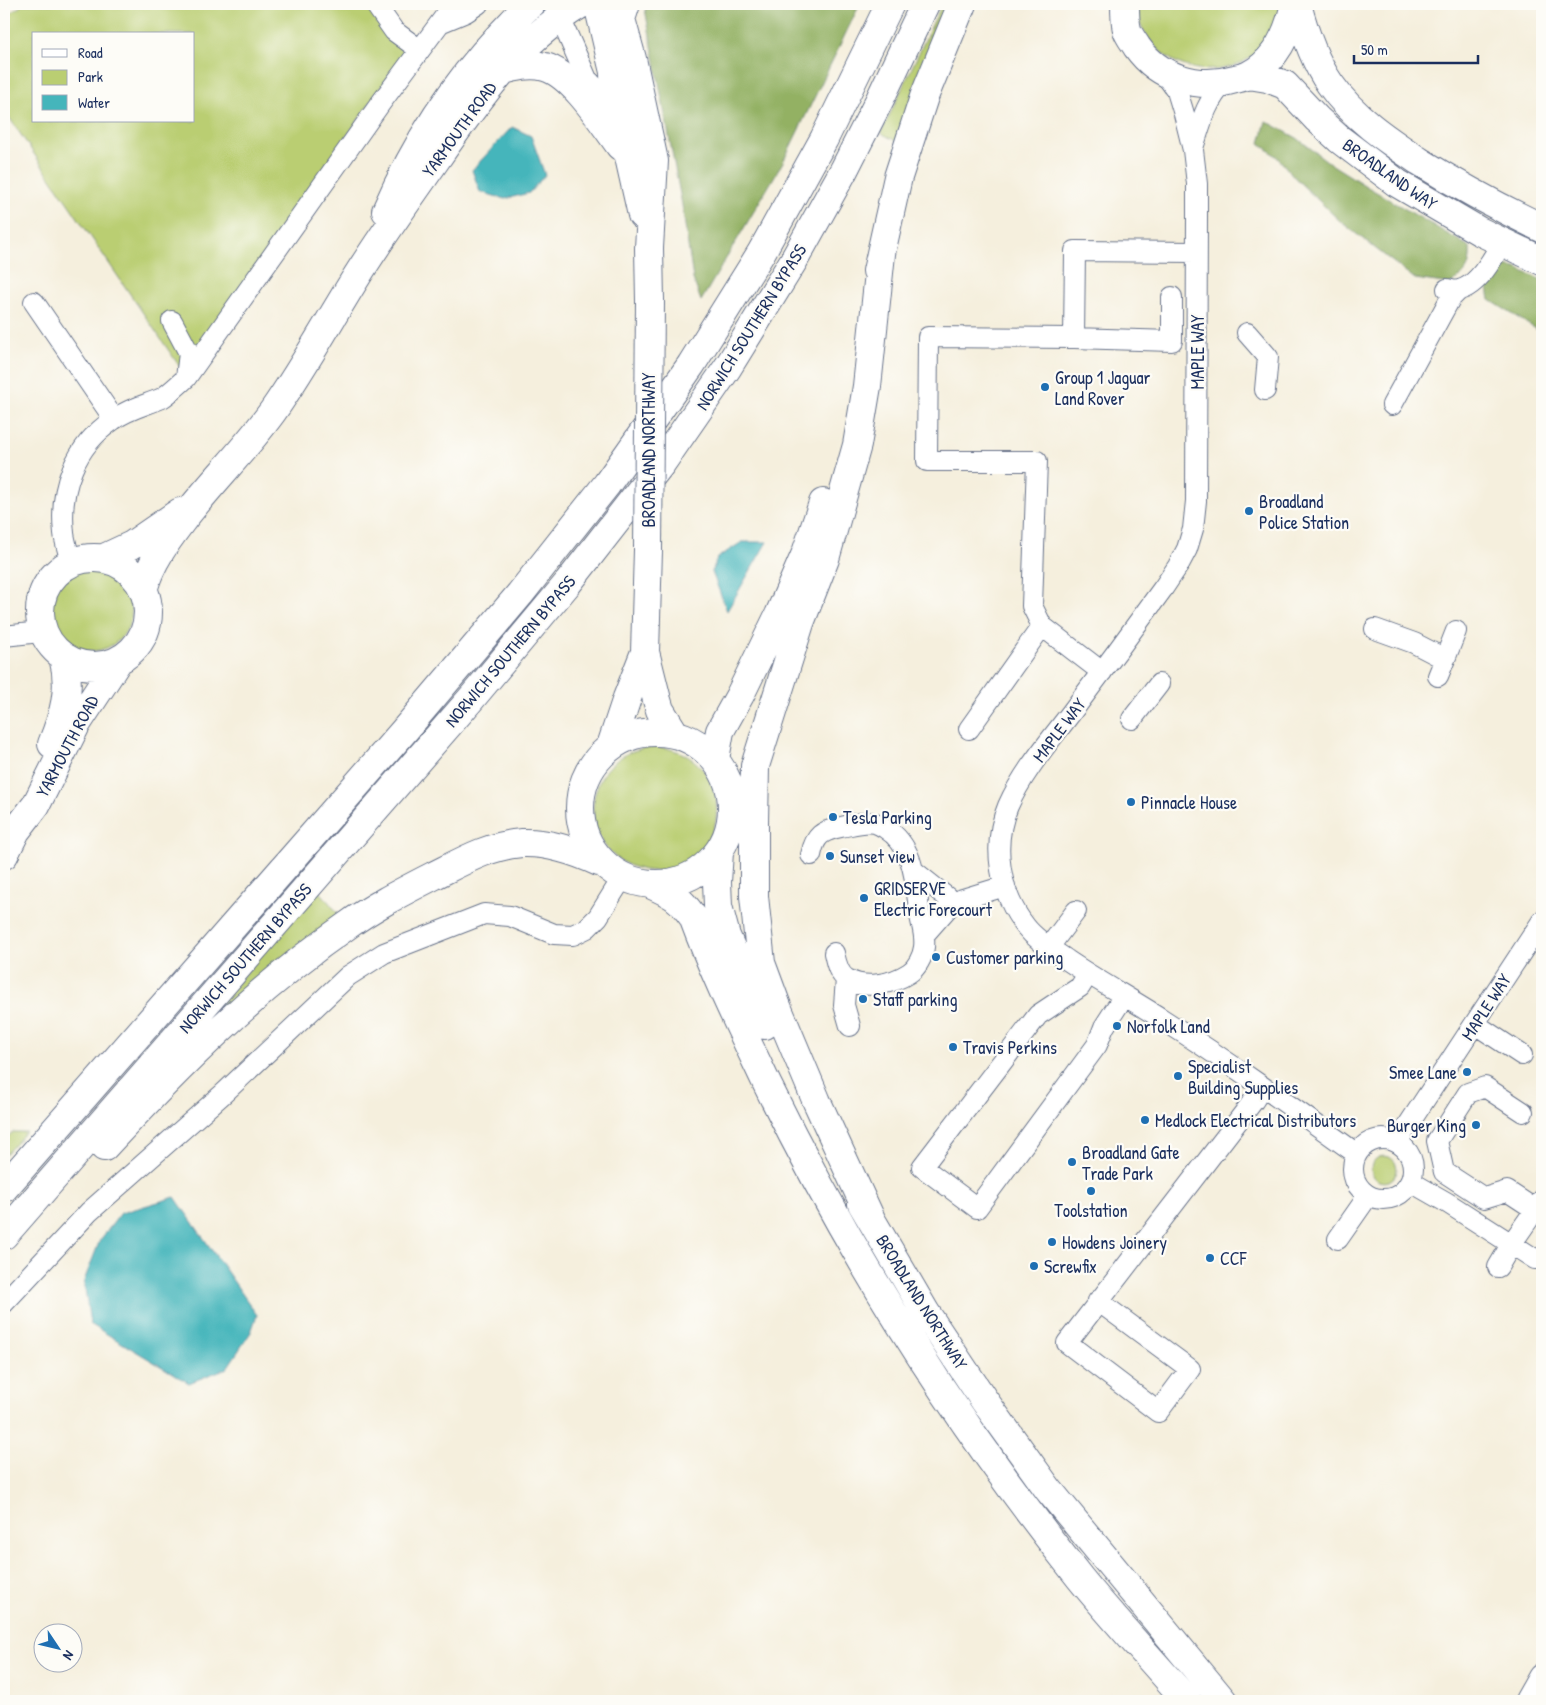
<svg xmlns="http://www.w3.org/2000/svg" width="1546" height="1705" font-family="'Patrick Hand',sans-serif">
<rect width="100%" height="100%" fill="#fdfcf7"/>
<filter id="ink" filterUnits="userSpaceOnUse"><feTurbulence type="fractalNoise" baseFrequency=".02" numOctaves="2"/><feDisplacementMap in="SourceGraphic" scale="10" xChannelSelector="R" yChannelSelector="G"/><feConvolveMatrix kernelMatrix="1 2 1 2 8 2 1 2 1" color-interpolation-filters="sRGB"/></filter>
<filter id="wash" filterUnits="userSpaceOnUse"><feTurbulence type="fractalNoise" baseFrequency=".0096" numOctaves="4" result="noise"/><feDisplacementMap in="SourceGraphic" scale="20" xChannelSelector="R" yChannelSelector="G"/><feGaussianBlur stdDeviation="1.12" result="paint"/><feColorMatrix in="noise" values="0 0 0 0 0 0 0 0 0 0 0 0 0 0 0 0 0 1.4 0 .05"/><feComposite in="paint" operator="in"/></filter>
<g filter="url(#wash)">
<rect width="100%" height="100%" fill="#f5efdd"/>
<path fill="#bace72" stroke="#6a7e68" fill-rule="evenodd" d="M24,4H369L408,48L200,348L180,367L4,110V17ZM34,34H194V121H34Z
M942,4H950L898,142L881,133Z
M1135,4H1282C1278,20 1274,36 1261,49C1229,80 1175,76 1149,39C1142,29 1136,16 1135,4Z
M50 610a41 41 0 1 1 82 0a41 41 0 1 1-82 0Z
M593 809a62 62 0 1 1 124 0a62 62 0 1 1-124 0Z
M318,889L340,916L264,972L220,1011L158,1074Z
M13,1132H26L4,1156V1140Z
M1371 1169a13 13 0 1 1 26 0a13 13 0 1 1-26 0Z"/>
<path fill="#93b164" stroke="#577061" d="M649,4H860L783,162L701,301L693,279L682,205L645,9Z
M1266,121L1297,138L1331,164L1366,186L1470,247C1471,267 1467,273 1451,284L1415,279L1341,222L1297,180L1277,157L1260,143Z
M1503,266L1516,268L1542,280V333L1490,300L1487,281Z"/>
<path fill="#45b5bb" stroke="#30728c" d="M512,127L531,136L545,175L529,193L505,199L480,192L472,170Z
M742,542H767L727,611L712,572L717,558Z
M175,1197L257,1315L251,1332L227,1368L189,1383L90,1324L84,1281L100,1240L121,1213Z"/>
</g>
<g filter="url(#ink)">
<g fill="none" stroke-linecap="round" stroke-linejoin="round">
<defs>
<path id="minor" d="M375,4L394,31L420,50
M554,4L587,79L615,108
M442,22L466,12L478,4
M1162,70L1177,91L1184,114L1193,150L1197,184V214L1196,501L1193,529L1187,549L1178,566L1164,587C1133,630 1102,672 1071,713C1049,742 1023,772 1008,806C991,846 1000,894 1026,927C1037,941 1053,950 1067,960C1098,981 1131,999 1162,1019C1229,1062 1293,1108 1357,1154
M1193,148C1201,123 1206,101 1225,82
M1447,289C1451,290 1456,291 1459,290C1478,286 1494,257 1502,242
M34,302L114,419
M172,321L189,353L186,378
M1247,333L1268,357L1265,390
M1074,338L1075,251L1196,252
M1392,405L1450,299L1459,290
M71,563C69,553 65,543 64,533C59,488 75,446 113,420C127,409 146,405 162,398C170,393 178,385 186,378L380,104L454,4
M1375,629L1414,643L1445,659L1438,676
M4,636L31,633L41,629
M1445,659L1456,631
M1102,672L1042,626L1032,606L1037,461H927L928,337L1074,338L1172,341V297
M1132,719L1159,684
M969,729L1042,626
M811,855C815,835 822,831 841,827C852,825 864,821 875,823C879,824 882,826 885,828C914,846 915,879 919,909C920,922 926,934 924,947C923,956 917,968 909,973C892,984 865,990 847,979C838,974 836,962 834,953
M914,871L953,902
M924,935L953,902L1005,886
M1049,947L1076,911
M1088,974L1080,987L1038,1015L922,1167L977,1208L1097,1045L1104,1027L1124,996
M846,979L844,1005L850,1026
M1475,1024L1522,1055
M1523,1112L1485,1087L1468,1093L1437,1141L1444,1172L1484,1198L1507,1191L1536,1210
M1353 1169a30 30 0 1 1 60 0a30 30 0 1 1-60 0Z
M1397,1142L1542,921
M1411,1182L1446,1202L1535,1259
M1338,1239L1368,1196
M1498,1267L1512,1243L1542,1200
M1098,1301L1190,1369L1158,1412L1067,1343L1254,1100L1262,1087
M4,1303L89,1212L224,1093L348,976L384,953L484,914L510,916L554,934L573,935L587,928L598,917L623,877"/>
<path id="highway" d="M598,4L614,72L615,108L629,157L642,215
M626,4L621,19L632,59L654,161L649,248L650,301
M1125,4C1125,12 1125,22 1127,30C1129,36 1134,42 1137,47C1159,78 1198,90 1235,79C1239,78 1245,77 1249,75C1276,61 1289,31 1295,4
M1297,4C1304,31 1314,61 1330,84C1353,117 1386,139 1419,161C1459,186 1500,208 1542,228
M503,70C517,67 530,63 545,67C572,74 603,123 620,146
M1249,75L1267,78L1285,85L1317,119L1339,139L1397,183L1479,231L1542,261
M386,211C415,144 451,87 501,34C511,24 520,13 531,4
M877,271L898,177L924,97L962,4
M648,550L645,652L657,700L660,710L675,734
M40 612a54 54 0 1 1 108 0a54 54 0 1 1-108 0Z
M104,558L132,545L180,512
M144,587C151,562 166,542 181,522C210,484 245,450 273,411C303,368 329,321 357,276C380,239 406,203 431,167C473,106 516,42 581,4
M580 808a76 76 0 1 1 152 0a76 76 0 1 1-152 0Z
M52,744C64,714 72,689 63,657
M611,746L627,698L645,652
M715,759L720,731L740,695L779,615L806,553L823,503
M719,852L717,882L718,906L726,936L765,1025
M4,855L16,831L36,805L76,725L118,661
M650,884C672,894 679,897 693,917C714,974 741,1029 767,1084C853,1260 958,1425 1080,1578C1114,1620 1152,1660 1187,1701
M104,1147C179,1066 257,988 348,925C374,906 404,891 433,876C461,862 490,845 522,843C548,842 575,851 599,862
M4,1188L403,732L520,594L607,484L691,365L761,253L824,139L890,4
M862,1204L926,1313L984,1400L1048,1489L1223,1701
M871,1219L817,1102L778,1009L761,963L754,896V824L755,766L800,623L825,559L857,445L867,386L881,254
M4,1235L471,699L568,583L661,464L728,367L794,260L844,170L880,99L925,4
M1529,1701L1542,1678"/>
</defs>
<use href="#minor" stroke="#67728a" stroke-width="22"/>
<use href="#highway" stroke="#67728a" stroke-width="30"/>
<use href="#minor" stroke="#fff" stroke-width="20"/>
<use href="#highway" stroke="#fff" stroke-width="28"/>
<defs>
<path id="highway-bridge" d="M648,550L650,301"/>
</defs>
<use href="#highway-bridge" stroke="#67728a" stroke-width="30" stroke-linecap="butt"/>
<use href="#highway-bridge" stroke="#fff" stroke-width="28"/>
</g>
</g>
<g fill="#1f6fb2" stroke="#fdfcf7" stroke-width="2">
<circle cx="1045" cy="387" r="5"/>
<circle cx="1249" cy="511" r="5"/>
<circle cx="1131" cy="802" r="5"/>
<circle cx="833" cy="817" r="5"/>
<circle cx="830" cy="856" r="5"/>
<circle cx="864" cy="898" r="5"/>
<circle cx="936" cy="957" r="5"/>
<circle cx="863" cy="999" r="5"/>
<circle cx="1117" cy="1026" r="5"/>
<circle cx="953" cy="1047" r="5"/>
<circle cx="1467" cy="1072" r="5"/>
<circle cx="1178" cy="1076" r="5"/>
<circle cx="1145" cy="1120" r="5"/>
<circle cx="1476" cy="1125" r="5"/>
<circle cx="1072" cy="1162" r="5"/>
<circle cx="1091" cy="1191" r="5"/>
<circle cx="1052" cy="1242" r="5"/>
<circle cx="1210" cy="1258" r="5"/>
<circle cx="1034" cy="1266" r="5"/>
</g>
<g text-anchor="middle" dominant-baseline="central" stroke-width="4.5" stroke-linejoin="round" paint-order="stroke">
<g font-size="18" fill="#1b2f5e" stroke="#fdfcf7">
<text transform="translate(459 129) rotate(-54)">YARMOUTH ROAD</text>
<text transform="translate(1390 174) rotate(35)">BROADLAND WAY</text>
<text transform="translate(751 327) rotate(-58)">NORWICH SOUTHERN BYPASS</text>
<text transform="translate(1197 352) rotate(-90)">MAPLE WAY</text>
<text transform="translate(648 450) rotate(-90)">BROADLAND NORTHWAY</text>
<text transform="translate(510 651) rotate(-50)">NORWICH SOUTHERN BYPASS</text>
<text transform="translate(1059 730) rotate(-53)">MAPLE WAY</text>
<text transform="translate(67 746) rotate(-62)">YARMOUTH ROAD</text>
<text transform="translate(245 958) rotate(-49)">NORWICH SOUTHERN BYPASS</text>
<text transform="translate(1486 1007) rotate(-57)">MAPLE WAY</text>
<text transform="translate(922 1302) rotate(58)">BROADLAND NORTHWAY</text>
</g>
<g font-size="18" fill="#1b2f5e" stroke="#fdfcf7" text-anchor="start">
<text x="1055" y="377">Group 1 Jaguar<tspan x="1055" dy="21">Land Rover</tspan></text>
<text x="1259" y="501">Broadland<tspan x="1259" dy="21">Police Station</tspan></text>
<text x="1141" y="802">Pinnacle House</text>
<text x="843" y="817">Tesla Parking</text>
<text x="840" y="856">Sunset view</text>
<text x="874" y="888">GRIDSERVE<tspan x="874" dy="21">Electric Forecourt</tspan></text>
<text x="946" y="957">Customer parking</text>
<text x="873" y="999">Staff parking</text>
<text x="1127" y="1026">Norfolk Land</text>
<text x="963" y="1047">Travis Perkins</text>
<text x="1188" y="1066">Specialist<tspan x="1188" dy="21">Building Supplies</tspan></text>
<text x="1457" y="1072" text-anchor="end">Smee Lane</text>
<text x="1155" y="1120">Medlock Electrical Distributors</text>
<text x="1466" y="1125" text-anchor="end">Burger King</text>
<text x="1082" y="1152">Broadland Gate<tspan x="1082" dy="21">Trade Park</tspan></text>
<text x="1091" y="1210" text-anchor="middle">Toolstation</text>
<text x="1062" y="1242">Howdens Joinery</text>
<text x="1220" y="1258">CCF</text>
<text x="1044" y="1266">Screwfix</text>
</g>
</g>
<rect width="1546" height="1705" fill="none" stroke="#fdfcf7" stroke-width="20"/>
<rect x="32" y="32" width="162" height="90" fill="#fdfcf7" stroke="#a3aaba"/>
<rect x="42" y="49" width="25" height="8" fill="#ffffff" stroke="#a3aaba"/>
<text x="78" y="58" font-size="15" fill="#1b2f5e">Road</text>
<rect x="42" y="70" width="25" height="15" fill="#bace72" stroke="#a3aaba"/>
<text x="78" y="82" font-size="15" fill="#1b2f5e">Park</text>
<rect x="42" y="95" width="25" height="15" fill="#45b5bb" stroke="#a3aaba"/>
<text x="78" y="108" font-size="15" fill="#1b2f5e">Water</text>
<g transform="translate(58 1648) rotate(125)"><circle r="24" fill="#fdfcf7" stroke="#a3aaba"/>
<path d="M0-4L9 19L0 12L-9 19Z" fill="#1f6fb2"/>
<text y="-8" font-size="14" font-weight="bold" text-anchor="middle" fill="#1b2f5e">N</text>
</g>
<path d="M1354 55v8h124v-8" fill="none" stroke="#1b2f5e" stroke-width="2.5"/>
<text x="1361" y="55" font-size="15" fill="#1b2f5e" stroke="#fdfcf7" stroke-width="4" paint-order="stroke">50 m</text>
</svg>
